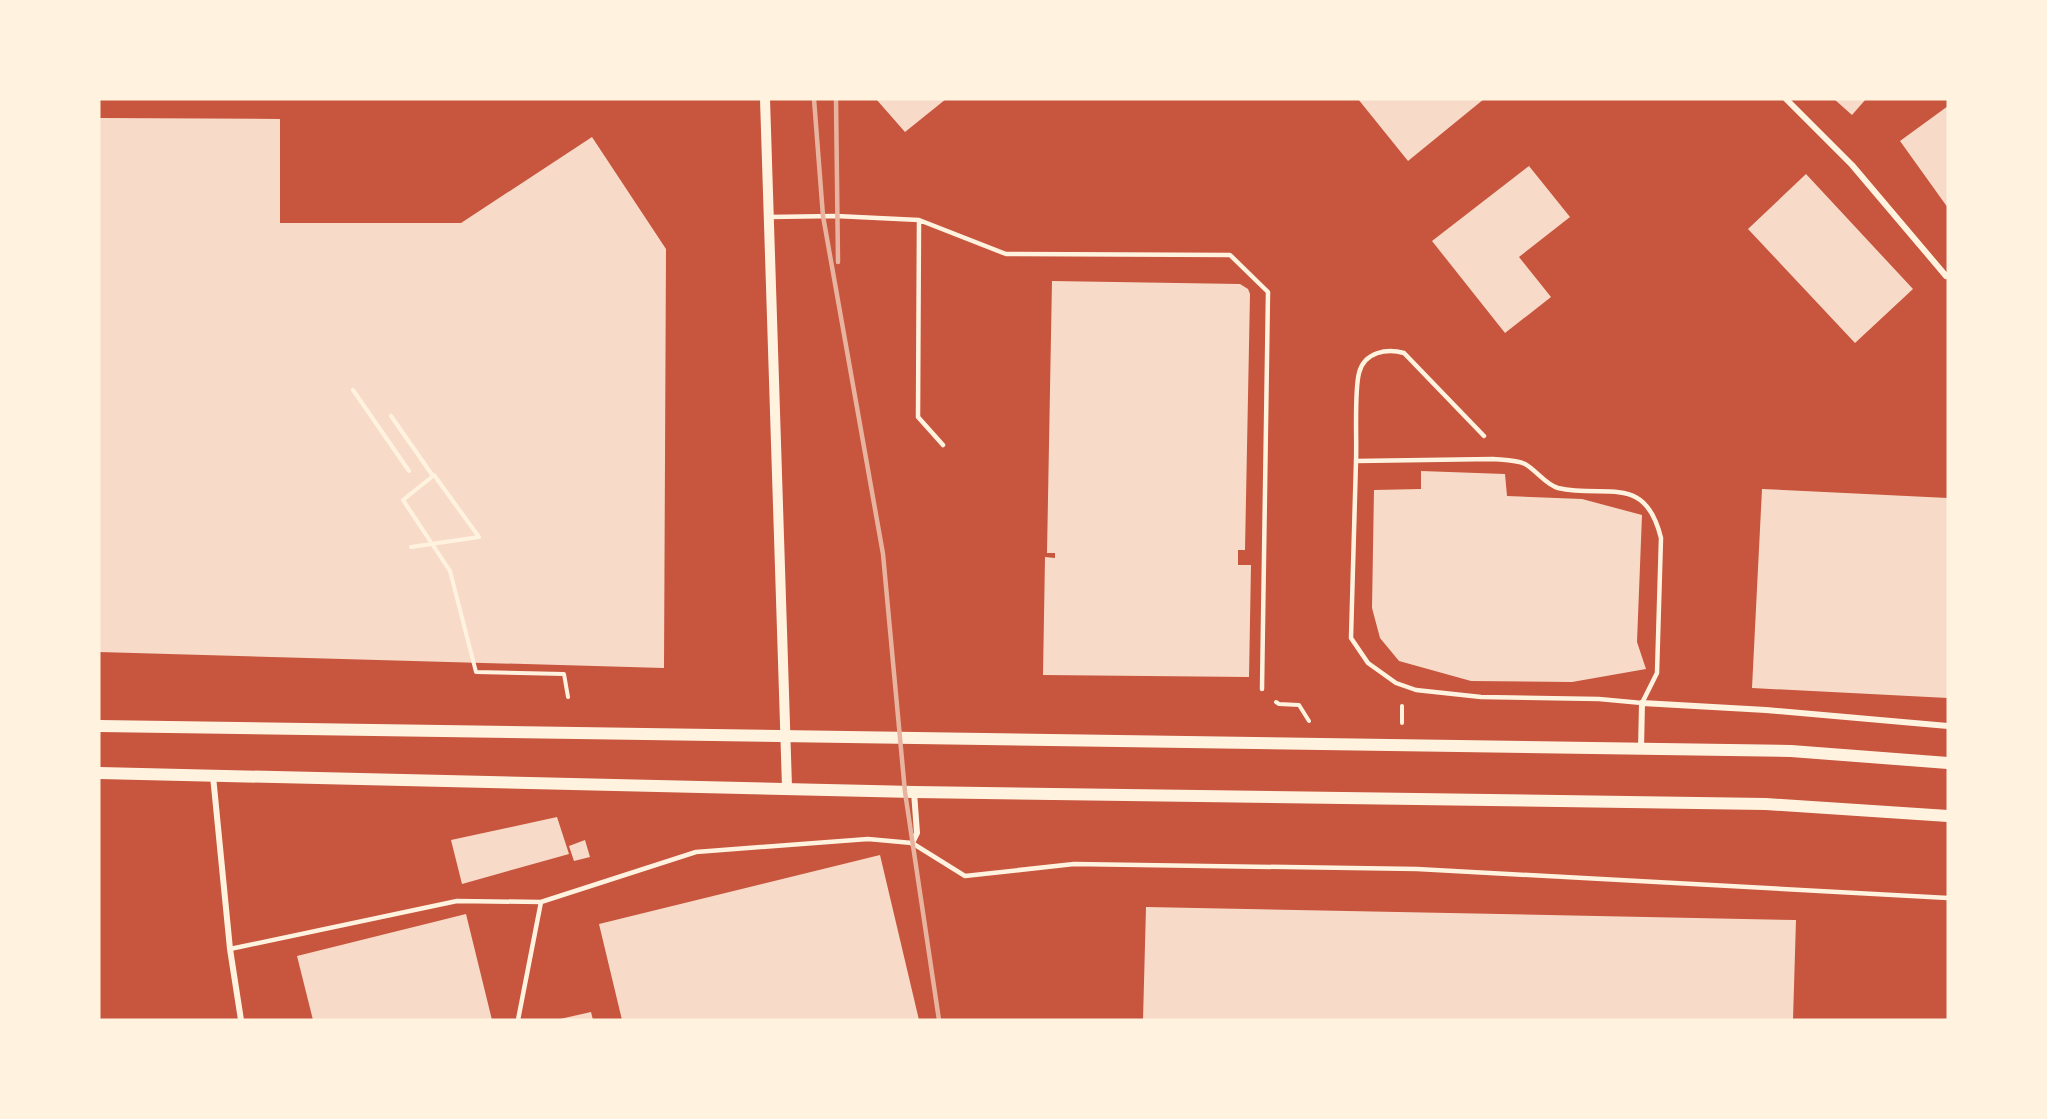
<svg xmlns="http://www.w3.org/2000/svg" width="2047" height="1119" font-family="'Varela Round',sans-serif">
<rect width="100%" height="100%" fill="#c8553d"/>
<path fill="#f7dbc8" d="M876,99H946L905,132Z
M1358,99H1484L1408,161Z
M1834,99H1866L1852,115Z
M1948,106V208L1900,141Z
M99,118L280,119V223H461L592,137L666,249L664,668L99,652Z
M1529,166L1570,217L1519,257L1551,297L1505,333L1432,241Z
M1806,174L1913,289L1855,343L1748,229Z
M1052,281L1240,284L1248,289L1250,294L1245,550H1238V565H1251L1249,677L1043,675L1045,557L1055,558V553H1047Z
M1421,471L1505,474L1507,496L1582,499L1642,515L1637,642L1646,669L1572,682L1471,681L1399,661L1380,638L1372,608L1374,490L1421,489Z
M1762,489L1948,498V698L1752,688Z
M557,817L569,854L462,884L451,840Z
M585,840L590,857L574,861L569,846Z
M880,855L919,1020H622L599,924Z
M1146,907L1796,920L1793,1020H1143Z
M466,914L492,1020H313L297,956Z
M591,1012L593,1020H560V1019Z"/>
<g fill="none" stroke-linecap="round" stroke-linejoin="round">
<path stroke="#fff3e0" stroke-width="4" d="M353,390L409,471
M391,416L433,476L403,500L450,571L476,672L564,674L568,697
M411,547L479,537L434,475
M1276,702L1279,704L1299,705L1309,721
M1402,723V706"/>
<path stroke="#fff3e0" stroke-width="4.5" d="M769,217L836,216L919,220L1006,254L1230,255L1268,292L1262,689
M919,220L918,417L943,445
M1493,459C1502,460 1516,460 1525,464C1536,470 1546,485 1558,488C1608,499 1645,473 1661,538L1657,673L1642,703L1599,699L1481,697L1416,690L1396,683L1368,663L1351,638L1356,461Z
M1356,461C1357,438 1354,393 1359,373C1364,352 1387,348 1404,353L1484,436
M230,949L457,901L541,902L696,852L868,839L912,843L965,876L1074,864L1417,869L1948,898
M518,1020L541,902"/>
<path stroke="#fff3e0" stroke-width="6" d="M1786,99L1852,165L1946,276
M1641,749L1642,703L1766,710L1948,726
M213,776L230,949L241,1020
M912,843L917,833L914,792"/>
<path stroke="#fff3e0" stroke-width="10" d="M765,99L787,787"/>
<path stroke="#fff3e0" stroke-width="12" d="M99,726L1791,751L1948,763
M99,773L914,792L1766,804L1948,816"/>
<path stroke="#e9b49f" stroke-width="4.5" d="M814,99L823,216L883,554L905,792L939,1020
M836,99L838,262"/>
</g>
<rect width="2047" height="1119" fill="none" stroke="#fff3e0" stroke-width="201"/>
</svg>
